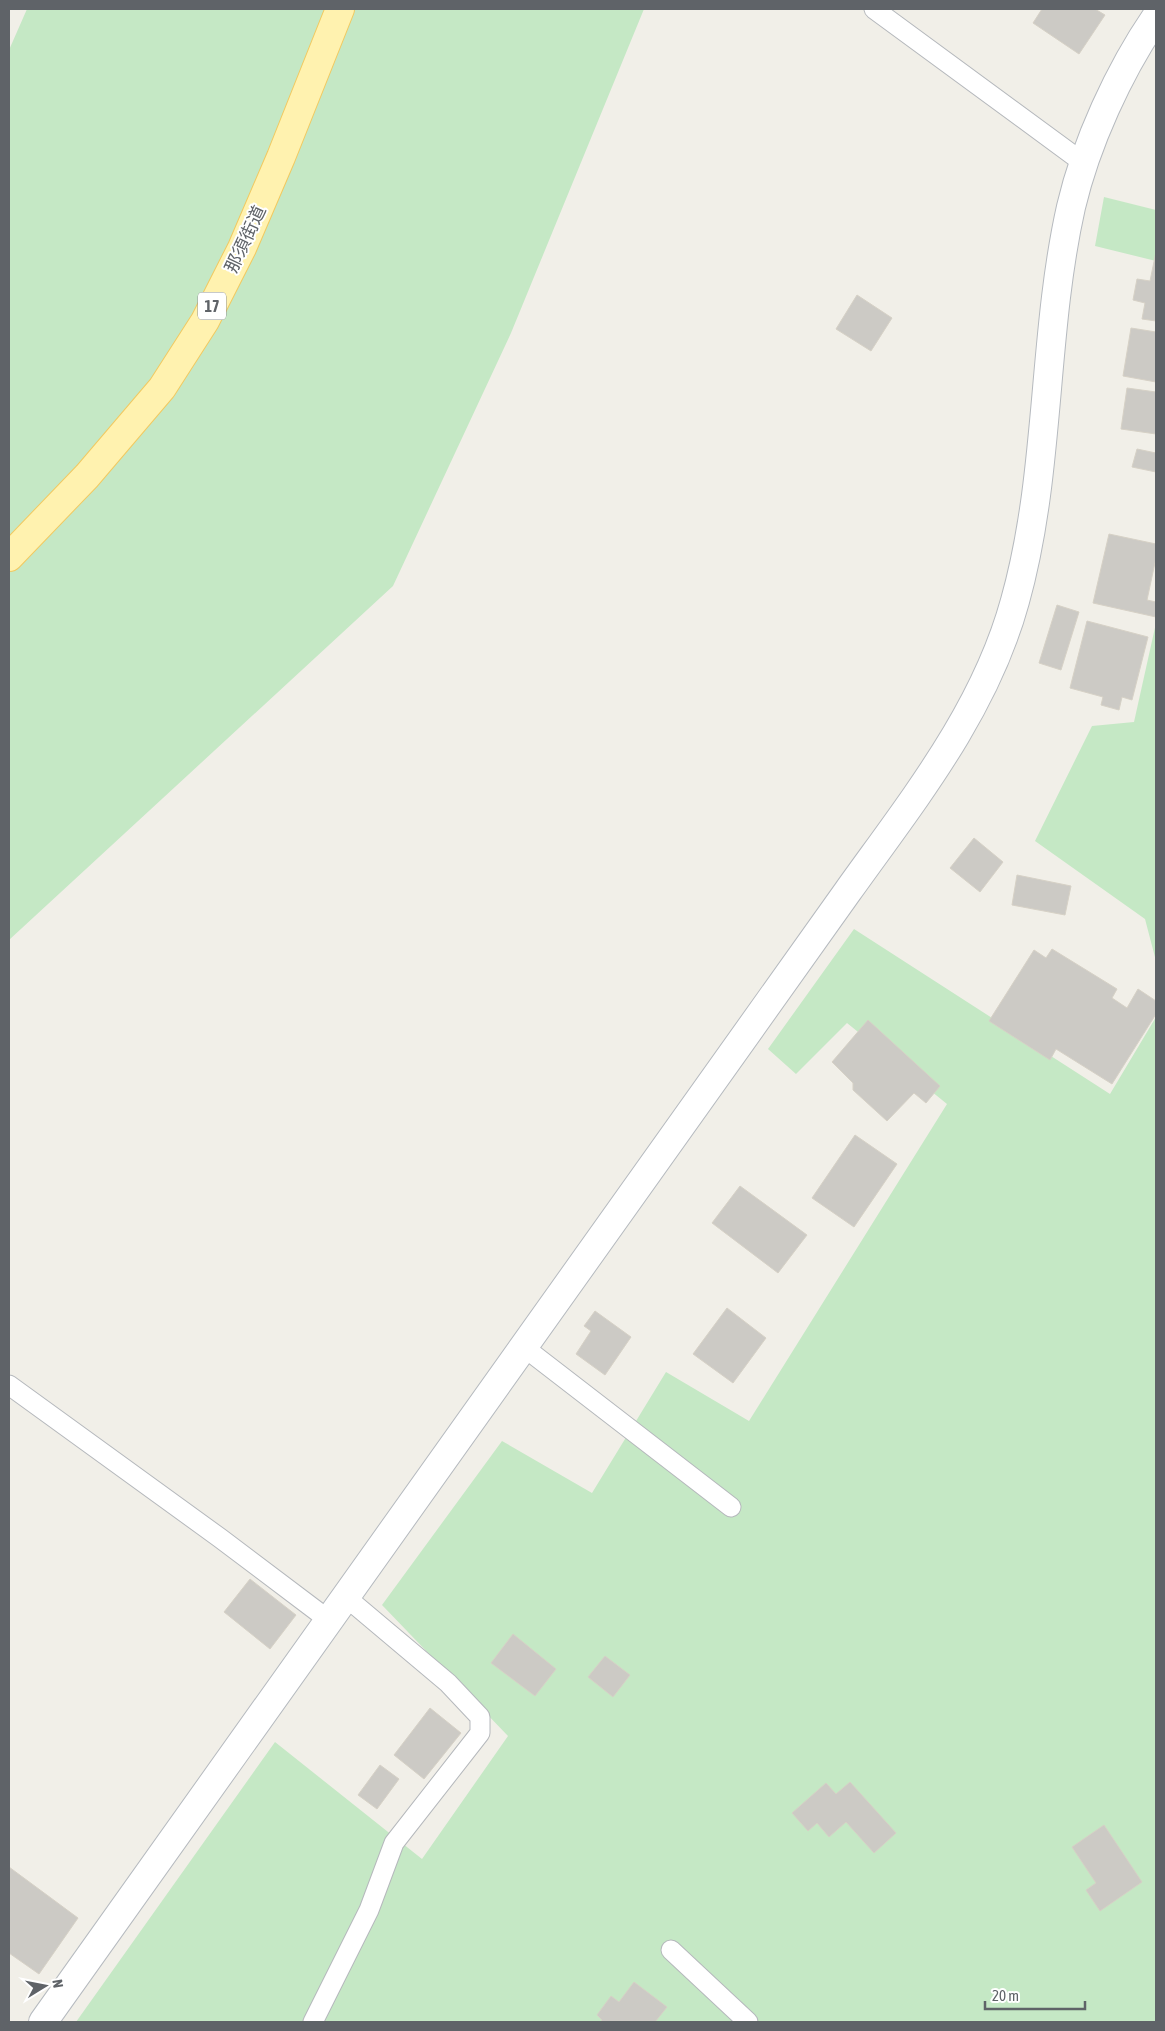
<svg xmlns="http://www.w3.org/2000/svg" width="1165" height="2031" font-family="'Asap Condensed','Noto Sans JP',sans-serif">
<rect width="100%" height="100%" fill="#f1efe8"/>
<path fill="#c5e8c5" d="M27,9H644L511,333L393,586L9,940V50Z
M1104,197L1156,210V261L1095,246Z
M1156,623V961L1145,919L1035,841L1092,726L1134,722Z
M854,929L1110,1094L1156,1017V2022H76L275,1742L422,1859L508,1736L382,1605L502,1441L592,1493L666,1372L749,1421L947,1104L847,1023L796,1074L768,1049Z"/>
<path fill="#cccac5" stroke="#d6d1c6" d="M1042,9H1095L1105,15L1079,54L1033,23Z
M1156,252V321L1142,319L1145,303L1133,300L1137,279L1150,281Z
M857,295L892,318L871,351L836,329Z
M1131,328L1156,332V382L1123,376Z
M1127,388L1156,392V434L1121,429Z
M1137,449L1156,453V472L1132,467Z
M1109,534L1156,544V558L1147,600L1156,602V617L1093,603Z
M1057,605L1079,612L1061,670L1039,663Z
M1087,621L1148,637L1132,700L1122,697L1119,710L1101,705L1103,697L1070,688Z
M974,838L1003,862L980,892L950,868Z
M1017,875L1071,886L1065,915L1012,905Z
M1052,949L1117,989L1112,998L1127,1008L1138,989L1156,1001V1014L1112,1084L1056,1049L1050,1060L989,1021L1034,950L1046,958Z
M868,1020L940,1086L926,1103L914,1093L887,1121L853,1090V1083L832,1062Z
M855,1135L897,1164L854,1227L812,1198Z
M740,1186L807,1235L778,1273L712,1223Z
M727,1308L766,1338L733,1383L693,1354Z
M595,1311L631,1337L605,1375L576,1354L591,1331L584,1326Z
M250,1579L296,1615L270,1649L224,1612Z
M513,1634L556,1669L535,1696L491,1663Z
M605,1656L630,1675L613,1697L588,1677Z
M430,1708L461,1733L424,1779L394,1755Z
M380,1765L399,1779L377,1809L358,1795Z
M850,1782L896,1833L874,1853L846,1822L829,1837L817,1823L808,1831L792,1813L826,1783L836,1794Z
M1104,1825L1142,1882L1100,1911L1086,1890L1096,1883L1072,1847Z
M9,1867L78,1918L39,1974L9,1953Z
M634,1982L667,2007L655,2022H601L602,2020L597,2015L611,1996L619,2002Z"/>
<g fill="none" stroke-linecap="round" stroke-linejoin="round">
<defs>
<path id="lane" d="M874,9L1085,164
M525,1348L731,1507
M9,1385L220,1538L330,1621
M671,1950L748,2022
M313,2022L369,1910L394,1843L480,1733V1717L448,1683L347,1598"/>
<path id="secondary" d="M43,2022L848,891C913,800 985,711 1015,601C1051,473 1042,336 1071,207C1086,143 1119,71 1156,17"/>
<path id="primary" d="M9,557L87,476L162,388L205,321L242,248L281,157L340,9"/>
</defs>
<use href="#lane" stroke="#b5b8bc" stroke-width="21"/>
<use href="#secondary" stroke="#b6babf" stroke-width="30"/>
<use href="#primary" stroke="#f2c960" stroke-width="30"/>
<use href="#lane" stroke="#fff" stroke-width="19"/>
<use href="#secondary" stroke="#fff" stroke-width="28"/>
<use href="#primary" stroke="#fff2af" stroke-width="28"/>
</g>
<g text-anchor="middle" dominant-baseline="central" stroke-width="4" stroke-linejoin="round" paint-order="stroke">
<rect fill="#fff" stroke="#8f9295" stroke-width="1" x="198" y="292.5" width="28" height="27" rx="4"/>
<g font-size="16" font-weight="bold" fill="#5f6368">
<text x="212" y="306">17</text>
</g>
<g font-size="18" fill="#5f6368" stroke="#fff">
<text transform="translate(245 239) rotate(-65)">那須街道</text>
</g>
</g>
<rect width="1165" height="2031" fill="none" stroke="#5f6368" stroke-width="20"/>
<g transform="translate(45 1986) rotate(80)" stroke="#ffffff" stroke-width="4" paint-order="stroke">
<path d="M0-4L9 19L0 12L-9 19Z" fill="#5f6368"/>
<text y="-8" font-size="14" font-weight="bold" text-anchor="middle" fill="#5f6368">N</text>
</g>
<path d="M985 2001v8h100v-8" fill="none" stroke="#5f6368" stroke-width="2.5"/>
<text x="992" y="2001" font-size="15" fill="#5f6368" stroke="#ffffff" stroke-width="4" paint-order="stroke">20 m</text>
</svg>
